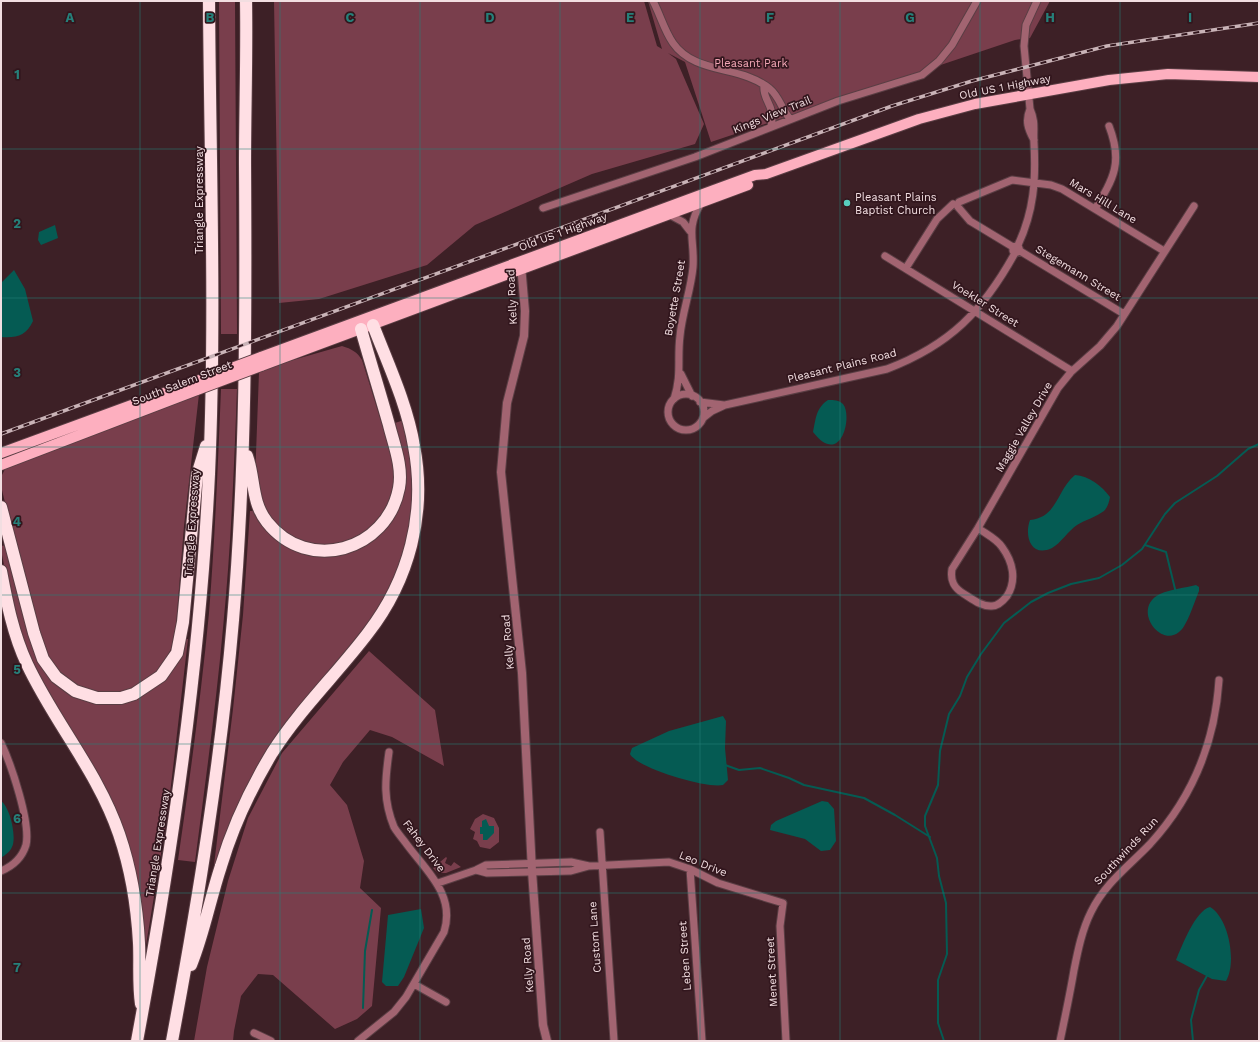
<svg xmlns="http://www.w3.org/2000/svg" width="1260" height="1042" font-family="'Work Sans',sans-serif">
<rect width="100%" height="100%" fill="#3d2026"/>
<path fill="#793e4c" d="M219,1H235L237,334H221Z
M274,1H644L657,46L662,49L648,1H1050L1030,38L1015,40L711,142L685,62L668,53L676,59L704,124L695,144L592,174L475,225L427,265L319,299L279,303Z
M342,346C352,349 357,352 362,360L396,469L392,499L376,527L349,544L319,547L291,538L269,519L255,481L259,372L286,362Z
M221,389H237C234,469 231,548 223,628C216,706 205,784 195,862L178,860C190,778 201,696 209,613C215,538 218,463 221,389Z
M199,394L184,526L176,626L171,649L163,664L152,676L138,686L121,694L105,695L71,685L46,658L37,634L1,486L2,475L6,467Z
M404,420L412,458V527L397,577L372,622L287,725L216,865H214L233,709L243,615L250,511H255L288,545L352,551L399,503L392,424Z
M6,545L31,637L76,695L138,697L160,683L185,639H188L168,811L146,945H142L133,871L46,692L16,624L1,550V546Z
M369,651L435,710L444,766L392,737L370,730L343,762L330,785L347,805L364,861L360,888L381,908L372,1006L357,1019L335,1029L273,975L258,974L241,996L234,1031L233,1041H194L207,967L228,881L248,818L282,753Z
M483,814L494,818L499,828V842L490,849L480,847L477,841L473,839L475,832L470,829L475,819Z
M446,857L447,858L445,863L451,866L454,862L461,867L446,873H438L433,868Z"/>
<path fill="#055b53" d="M55,225L58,238L41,245L38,240L39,232Z
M14,270L25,289L33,321C26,336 17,338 1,337V283Z
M828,400C834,400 839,400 843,404C853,416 841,468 813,432C816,418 816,408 828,400Z
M1075,475C1089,476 1102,486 1110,497C1109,502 1108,507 1104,511C1096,517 1085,520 1077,525C1068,531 1061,543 1052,548C1031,558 1024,536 1030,520C1058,517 1056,491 1075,475Z
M1196,585L1199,587V591C1195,600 1187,627 1179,632C1160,648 1131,608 1160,594C1171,589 1185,588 1196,585Z
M723,716L726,721L725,748L728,780L723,785C707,789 637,768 630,754L632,748L669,731Z
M1,801C10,807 17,837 12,847C10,852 5,855 1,858Z
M822,801L828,802L834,809L836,841L830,850L821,851L805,839L770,830L771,825L776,821Z
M486,819L489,826H494V833L487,840H483V834H480V827H482V821Z
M1210,907C1229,918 1237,963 1226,981L1212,979L1176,960C1182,946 1195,911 1210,907Z
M421,909L424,928L404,977L398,986H386L382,982L388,915Z"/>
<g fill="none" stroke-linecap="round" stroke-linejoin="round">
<path stroke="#055b53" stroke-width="2" d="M1145,545L1166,552L1176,593
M725,765L739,770L760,768L789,778L804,785L864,798L895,815L930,837
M363,1008L365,951L372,910
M944,1041L938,1023V980L947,954L946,903L939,876L937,858L925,826V816L938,785L940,751L949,714L960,696L967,677L981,654L1004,623L1031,602L1048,593L1071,584L1099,578L1122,565L1142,549L1165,514L1175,503L1217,476L1248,449L1259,444
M1193,1041L1191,1020L1199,990L1208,974"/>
<defs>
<path id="minor" d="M653,1C660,14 664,30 673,43C695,75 742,65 770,89C779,96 782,110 790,119
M764,86C762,100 776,105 771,126
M1030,109C1025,121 1028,129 1034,140
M959,202L1012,180L1051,185L1062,189L1164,251
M958,207L970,221L1013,247
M543,208L695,157L838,101L922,75L939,61L952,45L977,1
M1095,209C1114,178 1123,162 1109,126
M670,215L683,222L690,231
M1018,245L1020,251L1015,253L1013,251V247L1018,245C1034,211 1036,180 1034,143C1033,129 1036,123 1030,109L1024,46L1026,25L1037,1
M1020,251L1124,314
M885,256L1072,371
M906,268L937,219L953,204
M681,374L692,396
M668 412a18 18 0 1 1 36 0a18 18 0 1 1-36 0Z
M674,399C682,375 677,359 680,336C682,313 691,290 693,267C695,239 685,230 701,203
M700,402L724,405
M703,418L712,411L725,405L887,369C950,345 983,311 1015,253
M978,528C986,534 997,539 1002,547C1013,562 1017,580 1007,596C1003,601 998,606 992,606C982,607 972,599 964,594C954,588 950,581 952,569L978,528L1058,388L1071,372L1100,346L1117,326L1194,206
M1,743C11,764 31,823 26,845C22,858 13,866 1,871
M600,832L614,1041
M690,869L702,1041
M476,870L487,873L571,871L589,866
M438,883L476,870L486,865L571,862L589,866L669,862L690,869L718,883L783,903L780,926L786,1041
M414,984L446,1002
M254,1033L271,1041
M358,1041L394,1012L406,997L444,932C456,894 425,870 405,842C401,837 397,832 394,827C383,800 385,780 389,752
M1060,1041C1065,1017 1070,994 1074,970C1078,950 1082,930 1091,912C1105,883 1129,866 1150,844C1192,798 1215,742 1219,680"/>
<path id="tertiary" d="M521,265L525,311L524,336L507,403L501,472L522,673L532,871L543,1025L547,1041"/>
<path id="primary" d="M261,357L714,190L755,175L766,174L919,119L975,104L1109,80L1168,74L1259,77
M261,366L748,185
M1,453L197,381
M1,465L197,390"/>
<path id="motorway" d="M247,456C255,478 251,502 267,522C308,574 387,551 399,488C403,467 394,445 389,425C380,393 370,361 361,329
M1,507L34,633L43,659L56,677L75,691L97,698H121L134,694L161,676L177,653L183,622L197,475L206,446
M1,571C7,603 13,634 27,664C54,722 98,772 119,834C131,869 137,906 139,943C140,964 138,983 141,1004
M191,965C204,933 210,899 221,866C233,826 251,788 272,753C300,709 337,674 368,633C409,580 427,513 414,446C407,404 388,364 373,325
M137,1041C172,853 200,665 209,474C216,316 210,159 209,1
M172,1041C198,902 221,762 233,620C246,468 246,316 245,164C245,110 247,55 246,1"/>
</defs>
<use href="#minor" stroke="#5a3e44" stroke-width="9"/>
<use href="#tertiary" stroke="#5a3e44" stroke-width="10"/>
<use href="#primary" stroke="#5a3e44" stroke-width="12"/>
<use href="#motorway" stroke="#5a3e44" stroke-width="14"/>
<use href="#minor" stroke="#a26471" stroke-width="7"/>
<use href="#tertiary" stroke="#a26471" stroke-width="8"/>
<use href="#primary" stroke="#fdafbf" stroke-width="10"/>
<use href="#motorway" stroke="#ffdfe4" stroke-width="12"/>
<defs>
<path id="rail" d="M1,434L892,106L972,81L1107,46L1259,23"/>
</defs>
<use href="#rail" stroke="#c9b3b7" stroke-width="3.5"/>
<use href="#rail" stroke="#32161d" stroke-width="2" stroke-dasharray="6" stroke-linecap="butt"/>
<defs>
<path id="primary-bridge" d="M197,381L261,357
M197,390L261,366"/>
</defs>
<use href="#primary-bridge" stroke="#5a3e44" stroke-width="12" stroke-linecap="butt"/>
<use href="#primary-bridge" stroke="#fdafbf" stroke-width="10"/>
</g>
<path fill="none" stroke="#26807a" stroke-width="1" stroke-opacity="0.55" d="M140,1V1041M280,1V1041M420,1V1041M560,1V1041M700,1V1041M840,1V1041M980,1V1041M1120,1V1041M1,149H1259M1,298H1259M1,447H1259M1,595H1259M1,744H1259M1,893H1259"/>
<circle fill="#58cebf" stroke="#32161d" stroke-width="1.5" cx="847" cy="203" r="4"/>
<g text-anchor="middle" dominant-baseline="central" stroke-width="3.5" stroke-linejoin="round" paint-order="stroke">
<g font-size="11" fill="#f2a6b5" stroke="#32161d">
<text x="751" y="63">Pleasant Park</text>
</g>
<g font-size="11" fill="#f2dee1" stroke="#32161d">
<text transform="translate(1005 87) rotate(-11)">Old US 1 Highway</text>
<text transform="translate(772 115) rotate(-22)">Kings View Trail</text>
<text transform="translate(199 200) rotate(-90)">Triangle Expressway</text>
<text transform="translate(1103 201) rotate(31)">Mars Hill Lane</text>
<text transform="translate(563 232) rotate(-20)">Old US 1 Highway</text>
<text transform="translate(1078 273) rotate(31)">Stegemann Street</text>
<text transform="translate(512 297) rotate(-93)">Kelly Road</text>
<text transform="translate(675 298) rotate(-80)">Boyette Street</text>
<text transform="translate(985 304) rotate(32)">Voekler Street</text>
<text transform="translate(842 366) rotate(-14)">Pleasant Plains Road</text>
<text transform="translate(182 383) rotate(-21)">South Salem Street</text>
<text transform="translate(1024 427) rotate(-60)">Maggie Valley Drive</text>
<text transform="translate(192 523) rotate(-86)">Triangle Expressway</text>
<text transform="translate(508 642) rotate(-95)">Kelly Road</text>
<text transform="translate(158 843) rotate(-81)">Triangle Expressway</text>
<text transform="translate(424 846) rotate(53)">Fahey Drive</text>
<text transform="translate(1126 851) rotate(-47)">Southwinds Run</text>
<text transform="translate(703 864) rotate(22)">Leo Drive</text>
<text transform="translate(595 937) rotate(-94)">Custom Lane</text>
<text transform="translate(685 956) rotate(-94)">Leben Street</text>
<text transform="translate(528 965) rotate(-94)">Kelly Road</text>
<text transform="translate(772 972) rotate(-93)">Menet Street</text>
</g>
<g font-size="11" fill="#f2dee1" stroke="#32161d" text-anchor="start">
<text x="855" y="197">Pleasant Plains<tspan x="855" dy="13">Baptist Church</tspan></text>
</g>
</g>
<g font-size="13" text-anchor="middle" font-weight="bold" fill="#26807a" stroke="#32161d" stroke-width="3.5" stroke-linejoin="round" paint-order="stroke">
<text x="70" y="22">A</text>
<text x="210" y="22">B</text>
<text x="350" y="22">C</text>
<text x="490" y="22">D</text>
<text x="630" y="22">E</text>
<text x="770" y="22">F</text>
<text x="910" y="22">G</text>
<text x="1050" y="22">H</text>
<text x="1190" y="22">I</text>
<text x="17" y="79">1</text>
<text x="17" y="228">2</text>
<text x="17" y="377">3</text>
<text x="17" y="526">4</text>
<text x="17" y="674">5</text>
<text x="17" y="823">6</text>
<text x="17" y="972">7</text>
</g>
<rect width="1260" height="1042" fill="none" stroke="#f2dee1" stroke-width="4"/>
</svg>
